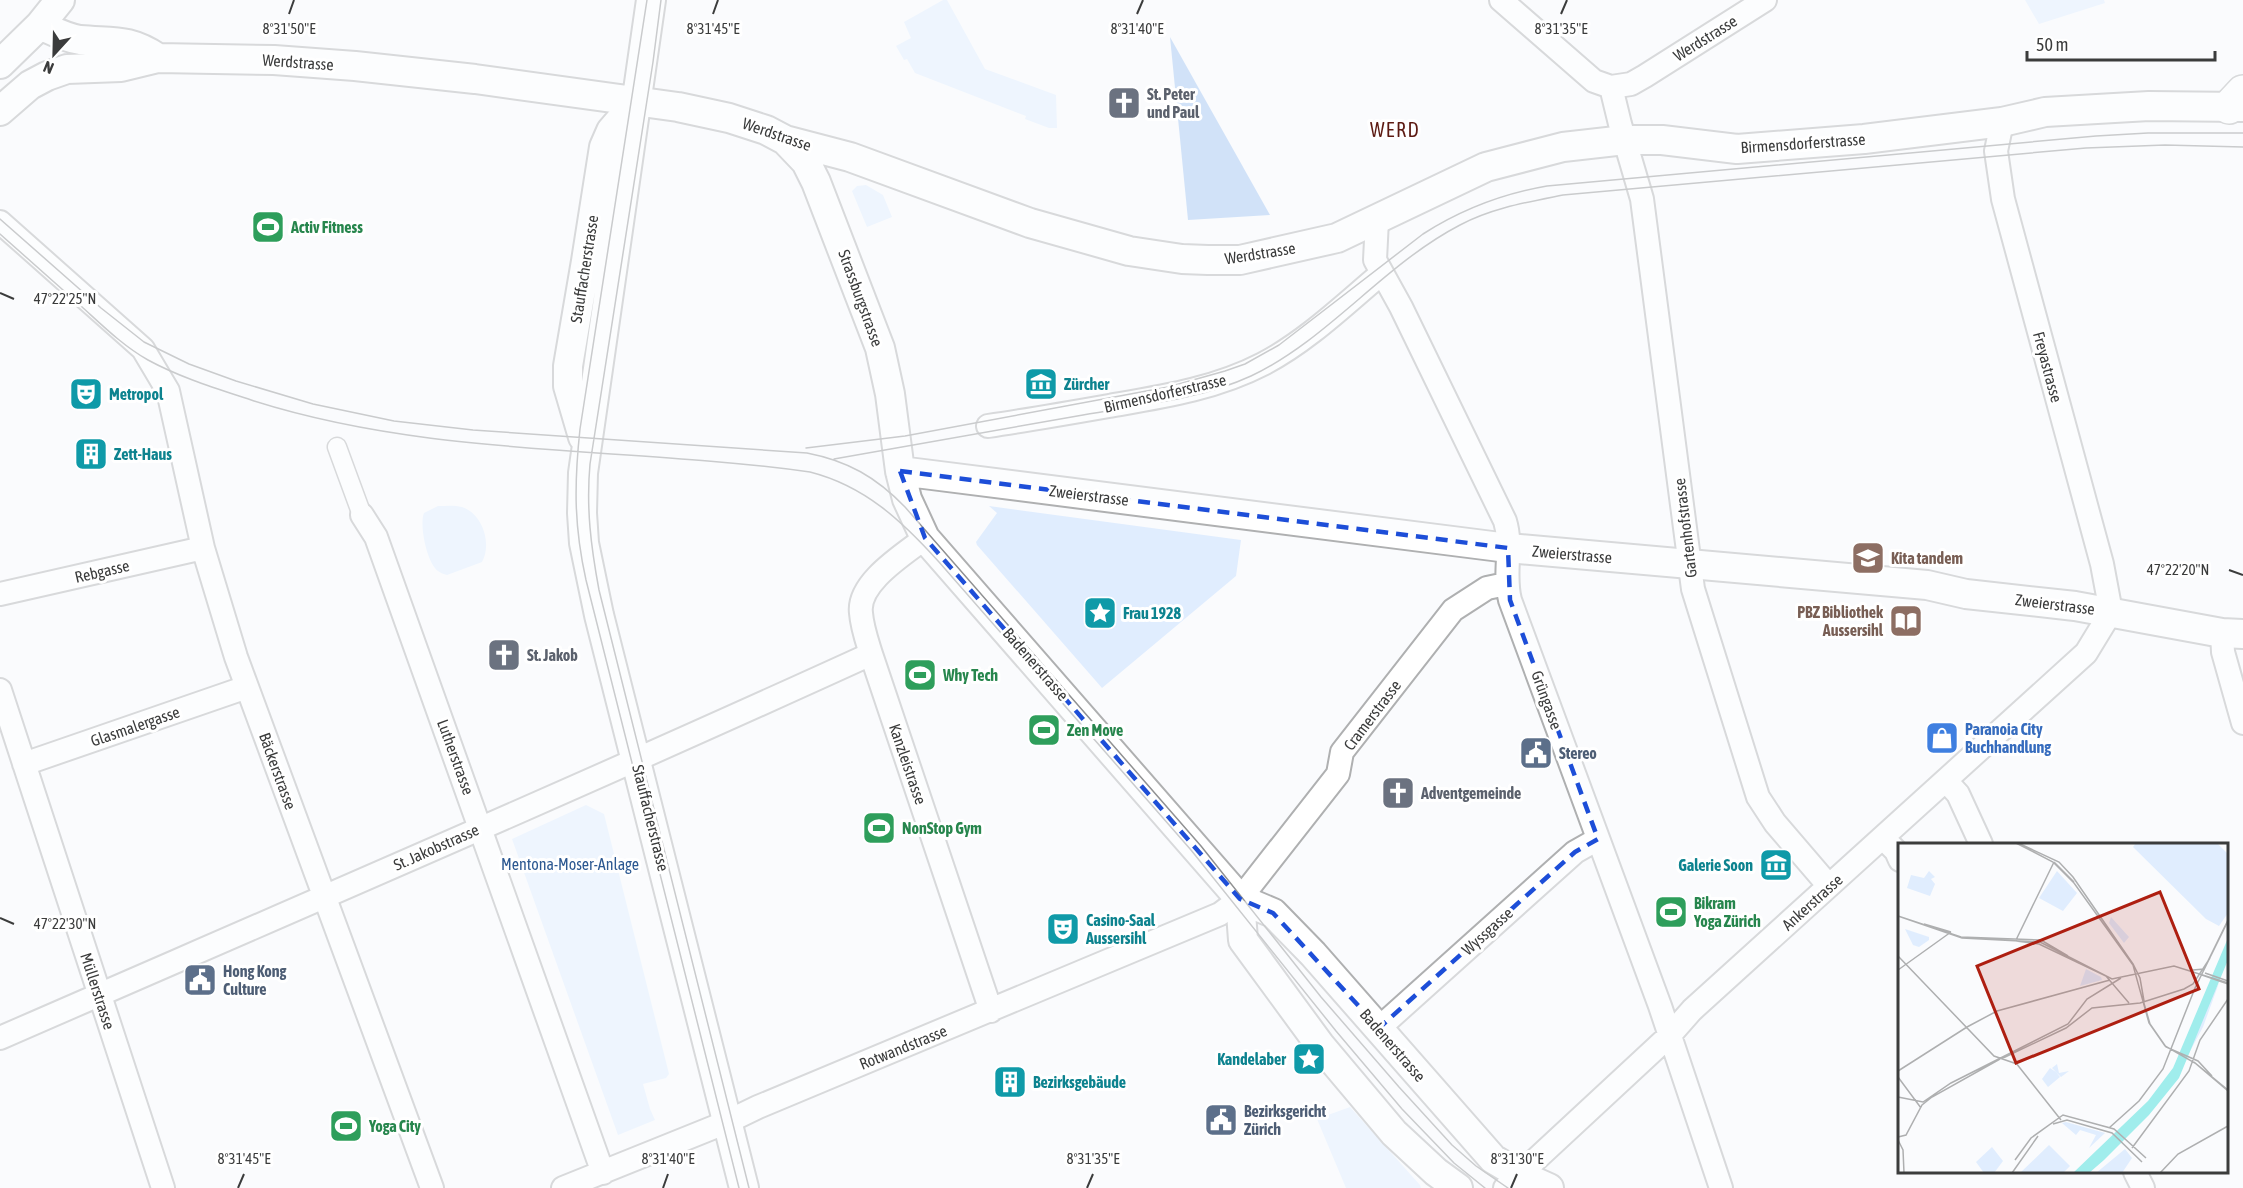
<svg xmlns="http://www.w3.org/2000/svg" width="2243" height="1188" font-family="'Asap Condensed',sans-serif">
<rect width="100%" height="100%" fill="#fafbfd"/>
<path fill="#e0edfe" d="M943,0H947L985,69L1056,95L1057,128H1049L1025,119L1026,116L915,73L907,59L904,60L896,46L911,38L904,22Z
M2025,0H2104L2105,3L2039,24Z
M866,185L883,195L892,217L867,227L852,191L857,186Z
M438,506C446,506 454,505 462,507C483,514 492,544 482,562L447,575C444,574 440,573 438,571C427,563 419,525 424,513Z
M989,506L1241,540L1236,576L1102,688L977,545L976,542L997,513Z
M586,805L604,814L669,1074L666,1078L643,1084L650,1109L655,1120L618,1135L512,839Z
M1350,1107L1420,1185L1421,1188H1346L1317,1119Z"/>
<path fill="#a1c4f2" d="M1170,37L1270,215L1188,220Z"/>
<g fill="none" stroke-linecap="round" stroke-linejoin="round">
<defs>
<path id="pedestrian" d="M337,447L362,515"/>
<path id="minor" d="M1501,0L1594,81L1611,87
M1611,87L1620,124L1642,199L1693,589L1758,797L1775,823L1829,886
M1611,87L1631,84L1645,76L1765,0
M1377,220L1375,260L1401,307L1505,521C1513,547 1503,574 1510,600L1660,1006L1721,1188
M0,222L143,349L168,391L203,548L236,657L432,1188
M988,426C1029,420 1069,413 1109,406C1161,397 1215,389 1263,364C1307,341 1344,305 1382,273
M362,515L376,537L603,1173
M925,538C903,555 857,583 861,613C862,627 867,641 871,654L991,1011
M0,594L203,548
M2222,633L2223,652L2243,723
M0,690L163,1188
M24,764L247,687
M1946,781L1958,794L1981,844
M1883,838L1896,851L1900,860
M1379,1028L1575,852L1598,839
M0,1038C291,911 582,786 871,654
M2135,1172L2143,1188
M563,1188L727,1122L758,1107L1220,914L1240,899L1338,774L1342,752L1453,610L1487,588L1506,584
M1505,1188L1670,1035L1692,1010L2086,653L2111,612L2102,564L2003,199L1996,151L2002,122"/>
<path id="tertiary" d="M651,0L583,473L582,513L584,543L599,615L744,1188
M40,25C53,31 66,38 80,40C113,43 128,38 158,58
M0,64L40,25L60,0
M0,111L30,85L47,76L67,69L121,67L158,58L274,60L355,66L475,79L678,107L729,118L766,130L785,140L850,157L1030,223L1129,251L1182,259L1208,260H1240L1337,238L1486,167L1563,147L1625,140H1662L1737,149L1864,139L2002,122L2045,112L2149,106L2243,107
M785,140L806,162L816,182L880,348L890,394L900,471L907,499L925,538L1240,899L1273,913L1313,954L1493,1159L1520,1175L1549,1188
M583,437L568,386V366L586,261L604,147L611,131L636,102
M900,471L1508,548L1927,585L1966,594L2075,606L2222,633L2243,634
M1240,899L1243,940L1320,1045L1394,1133L1436,1172L1458,1188"/>
<path id="primary" d="M2229,107L2243,92"/>
</defs>
<use href="#pedestrian" stroke="#afb0b1" stroke-width="21"/>
<use href="#minor" stroke="#afb0b1" stroke-width="26"/>
<use href="#tertiary" stroke="#afb0b1" stroke-width="32"/>
<use href="#primary" stroke="#afb0b1" stroke-width="36"/>
<use href="#pedestrian" stroke="#fff" stroke-width="18"/>
<use href="#minor" stroke="#fff" stroke-width="22"/>
<use href="#tertiary" stroke="#fff" stroke-width="28"/>
<use href="#primary" stroke="#fff" stroke-width="33"/>
<path stroke="#909192" stroke-width="1.5" d="M647,0L580,429C574,485 574,526 586,580L739,1188
M661,0L653,62L590,464C586,508 591,547 599,590L749,1188
M0,219L101,308L144,342L189,364L236,381L313,404L394,421L473,430L807,453C848,461 876,477 905,507L1201,846L1321,997L1399,1087L1452,1145L1476,1166L1508,1188
M0,234C27,258 54,282 81,306C102,325 123,346 148,360C181,378 218,389 254,401C434,458 624,446 810,472C865,486 902,521 939,562L1191,850L1336,1031L1402,1109L1454,1163L1485,1188
M806,448L905,436L1168,387L1225,371L1245,364L1279,345L1423,234C1462,209 1501,194 1547,186L2096,136L2148,133H2243
M834,459C917,444 1000,429 1083,415C1139,405 1199,400 1251,376C1329,339 1383,265 1460,225C1492,208 1528,202 1563,195L2086,148L2165,145L2243,147"/>
</g>
<path d="M0 0H2243V1188H0ZM900,471L1508,548L1510,600L1598,839L1575,852L1379,1028L1273,913L1240,899L925,538Z" fill="#fafbfd" fill-opacity=".55" fill-rule="evenodd"/>
<path fill="none" stroke="#1d4ed8" stroke-width="4.5" stroke-dasharray="12 8" stroke-linejoin="round" d="M900,471L1508,548L1510,600L1598,839L1575,852L1379,1028L1273,913L1240,899L925,538Z"/>
<path fill="none" stroke="#3b3c3c" stroke-width="2" d="M289,14L294,0M713,14L718,0M1137,14L1143,0M1561,14L1567,0M0,293L14,299M2229,570L2243,575M0,918L14,924M238,1188L244,1174M663,1188L668,1174M1087,1188L1093,1174M1511,1188L1517,1174"/>
<defs>
<symbol id="church-square" viewBox="-11 -11 22 22"><rect x="-9" y="-9" width="18" height="18" rx="4" fill="#6b7280" stroke="#fff"/><path d="M-1.2-6h2.4v3.5h3.3v2.4h-3.3V6h-2.4V-.1h-3.3v-2.4h3.3Z" fill="#fff"/></symbol>
<symbol id="stadium-square" viewBox="-11 -11 22 22"><rect x="-9" y="-9" width="18" height="18" rx="4" fill="#2e9e5b" stroke="#fff"/><path d="M0-5a6.5 5 0 1 0 0 10a6.5 5 0 1 0 0-10ZM-3.5-1.8h7v3.6h-7Z" fill="#fff"/></symbol>
<symbol id="museum-square" viewBox="-11 -11 22 22"><rect x="-9" y="-9" width="18" height="18" rx="4" fill="#0f9aa8" stroke="#fff"/><path d="M0-6L6-3V-2H-6V-3ZM-5-1h2V3h-2ZM-1-1h2V3h-2ZM3-1h2V3H3ZM-6 4H6V6H-6Z" fill="#fff"/></symbol>
<symbol id="theatre-square" viewBox="-11 -11 22 22"><rect x="-9" y="-9" width="18" height="18" rx="4" fill="#0f9aa8" stroke="#fff"/><path d="M-5-5.5Q0-4 5-5.5V0Q5 5 0 6Q-5 5-5 0ZM-3.3-2.5H-1v1.5H-3.3ZM1-2.5H3.3v1.5H1ZM-2.8 1Q0 5.5 2.8 1Z" fill="#fff"/></symbol>
<symbol id="building-square" viewBox="-11 -11 22 22"><rect x="-9" y="-9" width="18" height="18" rx="4" fill="#0f9aa8" stroke="#fff"/><path d="M-4-6H4V6H1V3H-1V6H-4ZM-2.5-4.3h1.7v1.8h-1.7ZM.8-4.3h1.7v1.8H.8ZM-2.5-1h1.7V.8h-1.7ZM.8-1h1.7V.8H.8Z" fill="#fff"/></symbol>
<symbol id="school-square" viewBox="-11 -11 22 22"><rect x="-9" y="-9" width="18" height="18" rx="4" fill="#8d6e63" stroke="#fff"/><path d="M0-5L7-2L0 1L-7-2ZM-4 1L0 2.5L4 1V4Q0 6-4 4Z" fill="#fff"/></symbol>
<symbol id="sight-square" viewBox="-11 -11 22 22"><rect x="-9" y="-9" width="18" height="18" rx="4" fill="#0f9aa8" stroke="#fff"/><path d="M0-6L1.8-2.2L6-1.7L2.9 1.2L3.7 5.4L0 3.3L-3.7 5.4L-2.9 1.2L-6-1.7L-1.8-2.2Z" fill="#fff"/></symbol>
<symbol id="library-square" viewBox="-11 -11 22 22"><rect x="-9" y="-9" width="18" height="18" rx="4" fill="#8d6e63" stroke="#fff"/><path d="M-6-4Q-3-5.5-.7-3.5V5Q-3 3-6 4ZM6-4Q3-5.5 .7-3.5V5Q3 3 6 4Z" fill="#fff"/></symbol>
<symbol id="shop-square" viewBox="-11 -11 22 22"><rect x="-9" y="-9" width="18" height="18" rx="4" fill="#3f7fe0" stroke="#fff"/><path d="M-5-2.5h2.3a2.7 3.5 0 0 1 5.4 0H5L5.5 6h-11ZM-1.5-2.5h3a1.5 2.3 0 0 0-3 0Z" fill="#fff"/></symbol>
<symbol id="civic-square" viewBox="-11 -11 22 22"><rect x="-9" y="-9" width="18" height="18" rx="4" fill="#5c6f8a" stroke="#fff"/><path d="M-.6-6.5H3V-4.5H.6V-3L4-1V1h2V6H-6V1h2V-1L-.6-3ZM-1.2 2.5V6h2.4V2.5Z" fill="#fff"/></symbol>
</defs>
<g fill-rule="evenodd">
<use href="#church-square" x="1105" y="84" width="38" height="38"/>
<use href="#stadium-square" x="249" y="208" width="38" height="38"/>
<use href="#museum-square" x="1022" y="365" width="38" height="38"/>
<use href="#theatre-square" x="67" y="375" width="38" height="38"/>
<use href="#building-square" x="72" y="435" width="38" height="38"/>
<use href="#school-square" x="1849" y="539" width="38" height="38"/>
<use href="#sight-square" x="1081" y="594" width="38" height="38"/>
<use href="#library-square" x="1887" y="602" width="38" height="38"/>
<use href="#church-square" x="485" y="636" width="38" height="38"/>
<use href="#stadium-square" x="901" y="656" width="38" height="38"/>
<use href="#stadium-square" x="1025" y="711" width="38" height="38"/>
<use href="#shop-square" x="1923" y="719" width="38" height="38"/>
<use href="#civic-square" x="1517" y="734" width="38" height="38"/>
<use href="#church-square" x="1379" y="774" width="38" height="38"/>
<use href="#stadium-square" x="860" y="809" width="38" height="38"/>
<use href="#museum-square" x="1757" y="846" width="38" height="38"/>
<use href="#stadium-square" x="1652" y="893" width="38" height="38"/>
<use href="#theatre-square" x="1044" y="910" width="38" height="38"/>
<use href="#civic-square" x="181" y="961" width="38" height="38"/>
<use href="#sight-square" x="1290" y="1040" width="38" height="38"/>
<use href="#building-square" x="991" y="1063" width="38" height="38"/>
<use href="#civic-square" x="1202" y="1101" width="38" height="38"/>
<use href="#stadium-square" x="327" y="1107" width="38" height="38"/>
</g>
<g text-anchor="middle" dominant-baseline="central" stroke-width="6" stroke-linejoin="round" paint-order="stroke">
<g font-size="16" fill="#3b3c3c" stroke="#fff">
<text transform="translate(1705 38) rotate(-32)">Werdstrasse</text>
<text transform="translate(298 62) rotate(4)">Werdstrasse</text>
<text transform="translate(777 134) rotate(19)">Werdstrasse</text>
<text transform="translate(1803 143) rotate(-4)">Birmensdorferstrasse</text>
<text transform="translate(1260 253) rotate(-9)">Werdstrasse</text>
<text transform="translate(584 269) rotate(-81)">Stauffacherstrasse</text>
<text transform="translate(861 298) rotate(70)">Strassburgstrasse</text>
<text transform="translate(2048 367) rotate(75)">Freyastrasse</text>
<text transform="translate(1165 393) rotate(-13)">Birmensdorferstrasse</text>
<text transform="translate(1089 495) rotate(7)">Zweierstrasse</text>
<text transform="translate(1685 528) rotate(-97)">Gartenhofstrasse</text>
<text transform="translate(1572 554) rotate(5)">Zweierstrasse</text>
<text transform="translate(102 571) rotate(-13)">Rebgasse</text>
<text transform="translate(2055 604) rotate(7)">Zweierstrasse</text>
<text transform="translate(1036 664) rotate(49)">Badenerstrasse</text>
<text transform="translate(1547 700) rotate(70)">Grüngasse</text>
<text transform="translate(1372 715) rotate(-53)">Cramerstrasse</text>
<text transform="translate(135 726) rotate(-19)">Glasmalergasse</text>
<text transform="translate(456 757) rotate(70)">Lutherstrasse</text>
<text transform="translate(908 764) rotate(71)">Kanzleistrasse</text>
<text transform="translate(278 771) rotate(70)">Bäckerstrasse</text>
<text transform="translate(651 818) rotate(76)">Stauffacherstrasse</text>
<text transform="translate(436 847) rotate(-24)">St. Jakobstrasse</text>
<text transform="translate(1812 902) rotate(-42)">Ankerstrasse</text>
<text transform="translate(1487 931) rotate(-42)">Wyssgasse</text>
<text transform="translate(98 991) rotate(72)">Müllerstrasse</text>
<text transform="translate(1393 1045) rotate(49)">Badenerstrasse</text>
<text transform="translate(903 1047) rotate(-22)">Rotwandstrasse</text>
</g>
<g font-size="16" font-weight="bold" fill="#5b616d" stroke="#fff" text-anchor="start">
<text x="1147" y="94">St. Peter<tspan x="1147" dy="18">und Paul</tspan></text>
<text x="527" y="655">St. Jakob</text>
<text x="1421" y="793">Adventgemeinde</text>
</g>
<g font-size="16" font-weight="bold" fill="#27864d" stroke="#fff" text-anchor="start">
<text x="291" y="227">Activ Fitness</text>
<text x="943" y="675">Why Tech</text>
<text x="1067" y="730">Zen Move</text>
<text x="902" y="828">NonStop Gym</text>
<text x="1694" y="903">Bikram<tspan x="1694" dy="18">Yoga Zürich</tspan></text>
<text x="369" y="1126">Yoga City</text>
</g>
<g font-size="16" font-weight="bold" fill="#0d838f" stroke="#fff" text-anchor="start">
<text x="1064" y="384">Zürcher</text>
<text x="109" y="394">Metropol</text>
<text x="114" y="454">Zett-Haus</text>
<text x="1123" y="613">Frau 1928</text>
<text x="1753" y="865" text-anchor="end">Galerie Soon</text>
<text x="1086" y="920">Casino-Saal<tspan x="1086" dy="18">Aussersihl</tspan></text>
<text x="1286" y="1059" text-anchor="end">Kandelaber</text>
<text x="1033" y="1082">Bezirksgebäude</text>
</g>
<g font-size="16" font-weight="bold" fill="#785e54" stroke="#fff" text-anchor="start">
<text x="1891" y="558">Kita tandem</text>
<text x="1883" y="612" text-anchor="end">PBZ Bibliothek<tspan x="1883" dy="18">Aussersihl</tspan></text>
</g>
<g font-size="16" font-weight="bold" fill="#366cbe" stroke="#fff" text-anchor="start">
<text x="1965" y="729">Paranoia City<tspan x="1965" dy="18">Buchhandlung</tspan></text>
</g>
<g font-size="16" font-weight="bold" fill="#4e5e75" stroke="#fff" text-anchor="start">
<text x="1559" y="753">Stereo</text>
<text x="223" y="971">Hong Kong<tspan x="223" dy="18">Culture</tspan></text>
<text x="1244" y="1111">Bezirksgericht<tspan x="1244" dy="18">Zürich</tspan></text>
</g>
<g font-size="16" fill="#2c5891" stroke="#fff">
<text x="570" y="864">Mentona-Moser-Anlage</text>
</g>
<g font-size="20" letter-spacing="1.5" fill="#5d1a12" stroke="#fff">
<text x="1395" y="129">WERD</text>
</g>
</g>
<g transform="translate(1898 843)">
<rect width="330" height="330" fill="#fafbfd"/>
<path d="M238,0H319L330,11V70L321,83L308,76L235,4ZM31,28L37,34L33,36L37,41L32,53L9,45L13,32L26,35ZM159,28L179,50L165,68L141,55ZM213,74L231,94L226,100L211,80ZM7,86L31,94V97L21,104L15,102ZM188,126L203,134L204,137L182,143ZM321,140L305,184L290,212L306,166ZM159,221L161,230L171,228L163,234L158,229L162,234L150,244L144,236L152,225L158,229L154,225ZM164,280L168,279L207,290L191,305L198,292L182,287L178,292ZM151,302L172,323L165,330H122ZM94,304L105,318L96,330H86L78,319ZM227,306L234,315L224,330H198Z" fill="#e0edfe"/>
<path d="M330,95V117L281,235L251,272L206,317L191,330H175L250,258L275,225Z" fill="#a0edec"/>
<path fill="none" stroke="#aeafb0" stroke-width="1.5" d="M118,0L155,19L176,40L235,122L251,180L267,203L297,220L330,248M120,0L161,19L175,34L235,121L242,135L246,158M156,19L176,39M0,73L63,94L143,97L170,113M0,73L64,95L142,99L214,136L276,123L330,140M26,81L53,89M118,97L156,19M118,98L141,101L208,133L231,160M0,113L96,213L119,221M0,127L53,89M295,127L306,126L330,77M307,130L330,138M304,132L330,141M245,157L252,181L268,204L300,218L314,233M69,184L99,168L212,137M103,216L168,185L194,165L242,160L286,146L295,141L312,115M296,219L330,247M118,220L163,277M0,228L69,184M0,234L23,265M0,254L25,259L53,240L170,181L189,156L223,135M155,281L169,277L214,290L244,319M211,285L241,258L265,226L297,145L330,78M0,294L8,292L24,262L34,254L102,216M0,297L5,307L6,330M234,305L291,228L302,197L330,156M117,317L133,295L165,272L216,286L248,315M114,330L140,293M262,330L280,311L330,283"/>
<path fill="#ae1f11" fill-opacity="0.15" stroke="#ae1f11" stroke-width="3" d="M262,49L301,146L118,220L79,123Z"/>
<rect width="330" height="330" fill="none" stroke="#3b3c3c" stroke-width="3"/>
</g>
<g font-size="15" text-anchor="middle" fill="#3b3c3c" stroke="#fff" stroke-width="6" stroke-linejoin="round" paint-order="stroke">
<text x="289" y="34">8°31'50"E</text>
<text x="713" y="34">8°31'45"E</text>
<text x="1137" y="34">8°31'40"E</text>
<text x="1561" y="34">8°31'35"E</text>
<text x="65" y="304">47°22'25"N</text>
<text x="2178" y="575">47°22'20"N</text>
<text x="65" y="929">47°22'30"N</text>
<text x="244" y="1164">8°31'45"E</text>
<text x="668" y="1164">8°31'40"E</text>
<text x="1093" y="1164">8°31'35"E</text>
<text x="1517" y="1164">8°31'30"E</text>
</g>
<g transform="translate(54 54) rotate(202)" stroke="#ffffff" stroke-width="4.5" paint-order="stroke">
<path d="M0-4.5L10 22L0 15L-10 22Z" fill="#3b3c3c"/>
<text y="-9" font-size="16" font-weight="bold" text-anchor="middle" fill="#3b3c3c">N</text>
</g>
<path d="M2027 51v9h188v-9" fill="none" stroke="#3b3c3c" stroke-width="3"/>
<text x="2036" y="51" font-size="18" fill="#3b3c3c" stroke="#ffffff" stroke-width="4.5" paint-order="stroke">50 m</text>
</svg>
